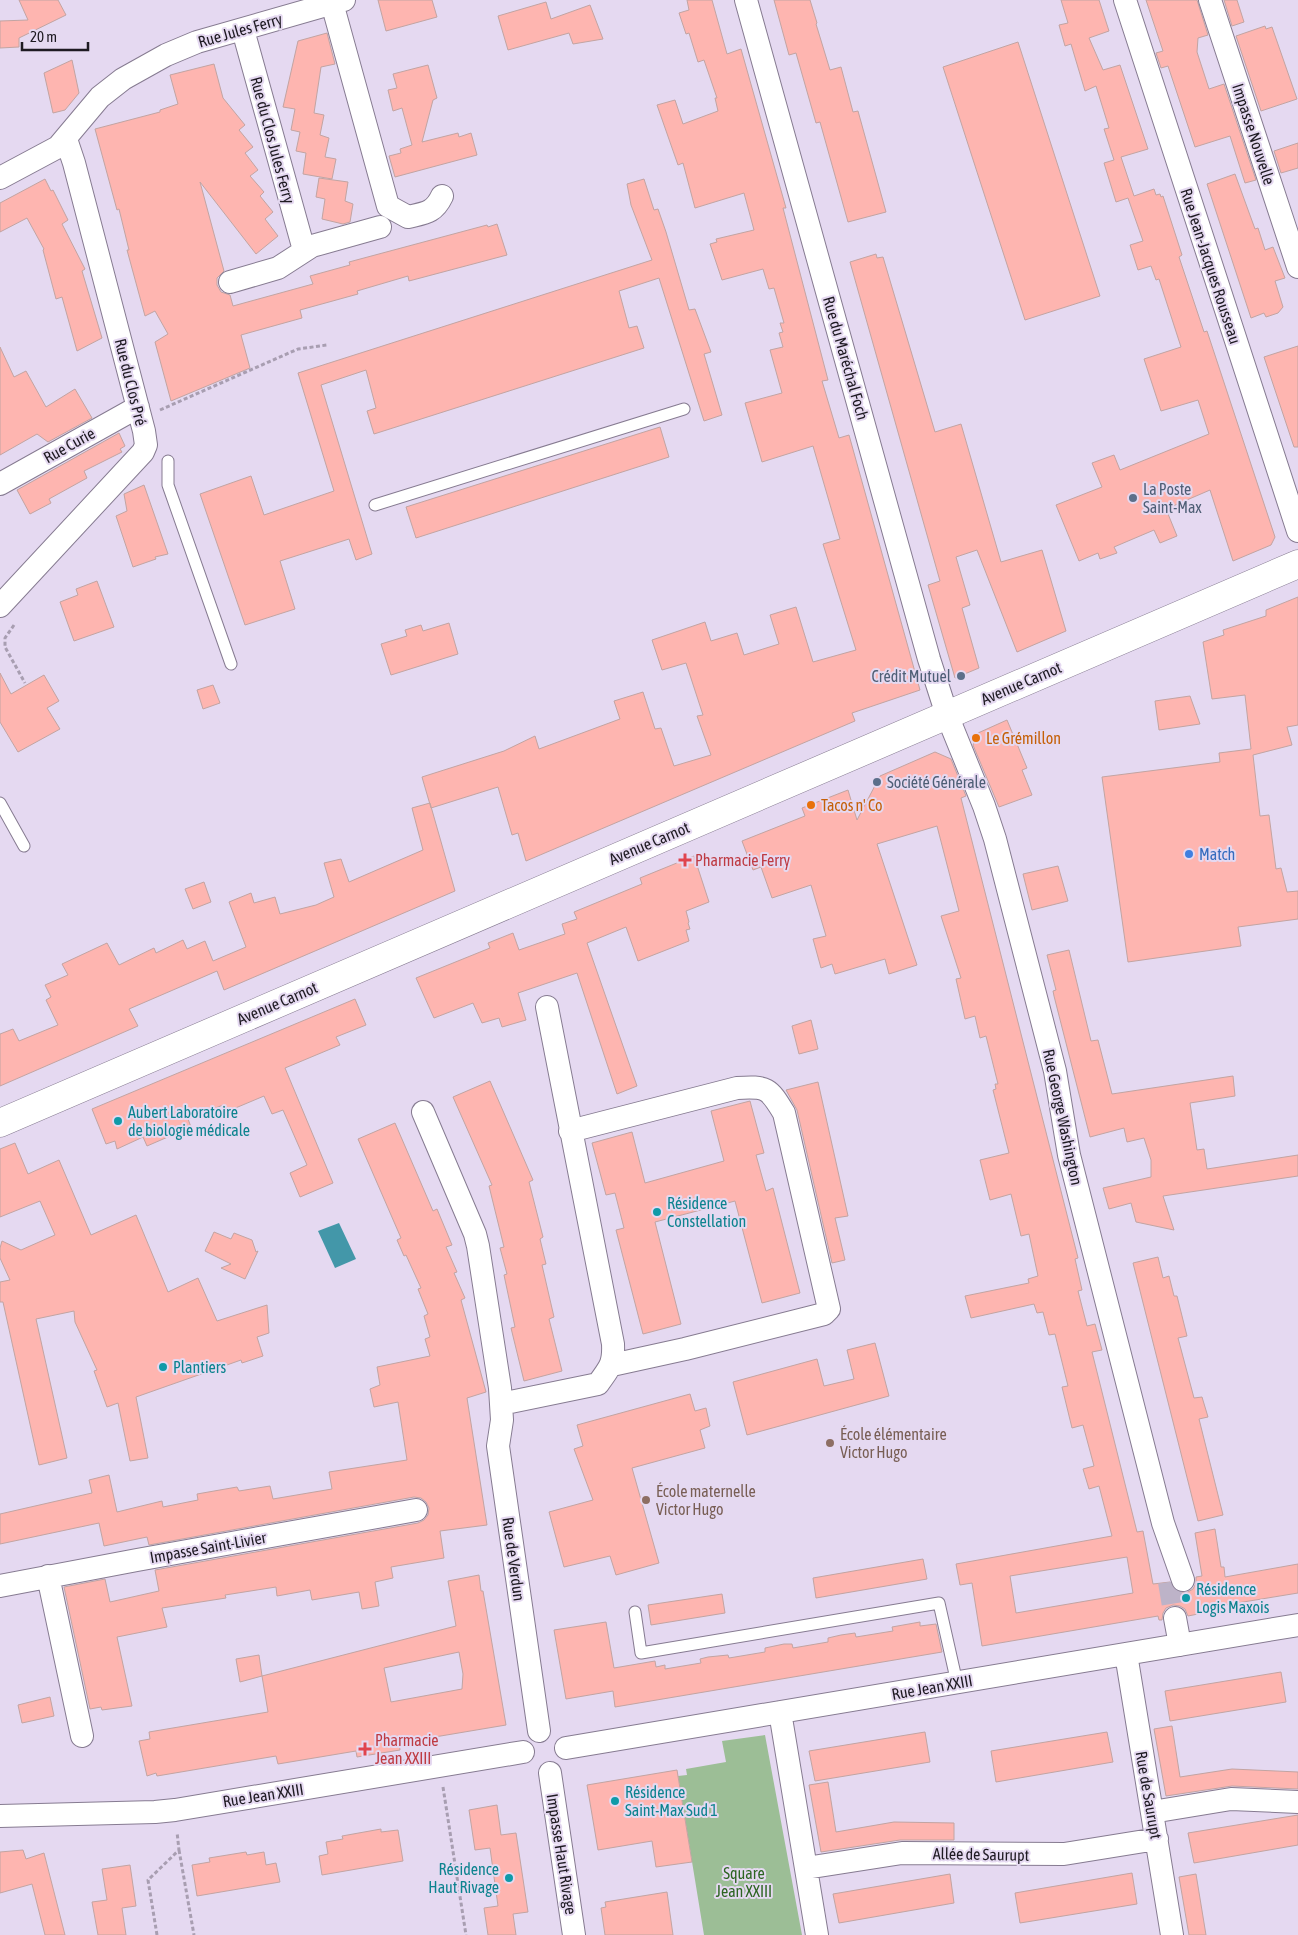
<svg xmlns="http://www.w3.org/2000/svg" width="1298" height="1935" font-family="'Asap Condensed',sans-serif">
<rect width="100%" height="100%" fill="#e5d9f1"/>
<path fill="#9cbe96" d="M765,1735L802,1935H704L678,1776L687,1775L686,1769L726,1762L722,1741Z"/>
<path fill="#4397a9" d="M339,1223L356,1259L335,1268L318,1231Z"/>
<path fill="#feb5b0" stroke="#c2a4a2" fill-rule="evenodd" d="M19,0H58L66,15L19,38V47L0,48V21L28,20Z
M378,0H432L437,17L386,31Z
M687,0H712L727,54L741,49L786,208H783L828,380L822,381L839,438L849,435L920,690L852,713L855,721L526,861L518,833L512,835L498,787L431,808L422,777L504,751L535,736L539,749L620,719L614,701L643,692L655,729L661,728L674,766L711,755L697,716L703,715L686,663L662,670L652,640L705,622L711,641L737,633L744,655L779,644L770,615L796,607L813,662L856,650L823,544L840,539L813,446L762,462L745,403L782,393L770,350L783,347L779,333L783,332L780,323H784L774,288L769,289L763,269L722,280L710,244L717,242L716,239L754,230L744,193L695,208L683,163L678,165L657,105L675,100L683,124L718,111L715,98H717L704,60L698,62L689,33L686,34L679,13L689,10Z
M774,0H810L817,23L816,24L830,70L841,67L853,112L858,111L886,212L848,222L820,122L816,123L796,53L789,55Z
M1061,0H1099L1109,31L1089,38L1103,70L1120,65L1148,149L1121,157L1134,196L1154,189L1156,195L1160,194L1161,197L1163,196L1182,255L1179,257L1204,332L1207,331L1275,537L1271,545L1233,561L1210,490L1166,509L1177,536L1160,543L1154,530L1114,547L1117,553L1100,559L1098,553L1079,561L1056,505L1102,487L1092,463L1114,455L1120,470L1209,434L1198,400L1161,411L1144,359L1181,347L1159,279L1156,280L1151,266L1138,270L1130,245L1143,241L1128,198L1116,202L1104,163L1114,160L1104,129L1109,128L1096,86L1085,91L1071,44L1065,46L1059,25L1068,23Z
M1146,0H1197L1208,35L1198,38L1197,52L1209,89L1224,84L1256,180L1245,183L1230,136L1195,147L1168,66L1161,68L1156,53L1163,51Z
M1224,0H1237L1244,22L1232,26Z
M546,2L551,19L590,5L603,39L573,44L569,33L508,50L498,16Z
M1265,26L1266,29L1272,27L1297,99L1261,111L1236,36Z
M327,33L335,64L321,67L314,113L324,115L320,135L329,138L325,157L336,159L332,179L303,174L306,153L296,151L300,132L291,130L295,109L283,107L298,41Z
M1018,42L1100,296L1025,320L943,67Z
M72,60L79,93L65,110L53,113L44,73Z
M214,64L223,98L245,125L239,130L253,147L245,153L258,170L250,176L264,192L260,196L273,212L265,219L278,236L256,254L200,182L224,271L217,278V285L221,292L230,295L233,306L313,284L310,276L350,265L349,262L487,225L488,227L497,224L507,255L409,281L408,276L357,291L358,294L300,310L302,318L241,335L250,368L171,401L155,342L168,334L155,311L145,316L127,250H129L119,209L117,210L95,129L160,112V110L178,104L170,75Z
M428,65L437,98L433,100L422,142L458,133L459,137L471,133L477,155L395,177L389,156L401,153L400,149L412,145L402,108L393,111L388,90L397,88L393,74Z
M1298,143V168L1281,173L1274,151Z
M1235,174L1255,229L1258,228L1265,250L1273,247L1285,278L1275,281L1283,307L1278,313L1266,317L1264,313L1251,318L1207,184Z
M319,178L348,182L345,201L353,204L350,222L343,224L322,219L325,199L316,197Z
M45,179L51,191L53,190L68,220L62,224L85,269L82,271L102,338L77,351L62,297L56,299L43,250L44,249L27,218L0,232V203Z
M644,179L654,210L658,209L666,232L689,310L695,309L711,352L704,354L722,415L704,421L659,278L619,291L629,328L637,326L644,348L374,434L367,411L376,408L366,370L321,385L372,554L356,560L349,539L280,561L295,609L245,625L200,494L251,476L264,515L334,491L298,373L652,260L631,205L627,184Z
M876,254L877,258L883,257L935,432L961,424L1001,562L1042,550L1066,631L1017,652L977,550L956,557L970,605L962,608L979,668L955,678L928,585L940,581L850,262Z
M1298,346V447H1294L1264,357Z
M0,347L14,377L26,371L46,407L75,389L92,418L48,442L37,434L0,455Z
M660,427L669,457L416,538L406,507Z
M119,433L125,446L120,449L122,452L84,471L87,478L49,499L51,503L30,514L17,490Z
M144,485L168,554L155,557L156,559L133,567L116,516L127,511L124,494Z
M97,581L114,627L74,641L60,602L78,595L76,589Z
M1298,597V725L1287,727L1292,745L1253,755L1260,816L1269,815L1276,869L1281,868L1287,892L1298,891V919L1238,927L1241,946L1128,962L1102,777L1220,762L1219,753L1251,749L1245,695L1212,699L1203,642L1224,635L1223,630L1266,616V610Z
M449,623L458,654L391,675L381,644L407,636L405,630L421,625L423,631Z
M0,673L11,694L44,675L59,701L47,708L60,729L18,752L0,722Z
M213,685L220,703L203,709L197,690Z
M1190,696L1200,724L1159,730L1155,701Z
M1007,720L1027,768L1022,770L1032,795L999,807L973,745L978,733Z
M935,752L951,759L966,796L961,798L1078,1258L1075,1259L1082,1290L1078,1291L1087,1326L1095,1324L1102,1350L1092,1352L1137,1532L1143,1531L1153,1584L1170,1582L1174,1590L1181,1593L1188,1592L1193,1589L1196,1583V1577L1202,1576L1195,1533L1215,1529L1221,1567H1224L1225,1577L1298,1564V1593L1207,1608L1208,1612L1188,1616L1185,1609L1180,1606L1173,1605L1166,1608L1163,1613L1162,1620H1159L1158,1616L982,1646L972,1583L960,1585L956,1564L1112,1536L1099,1486L1089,1489L1083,1469L1094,1466L1083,1425L1072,1428L1062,1387L1068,1386L1055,1334L1049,1335L1043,1312L1037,1313L1034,1304L971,1318L965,1296L1029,1283L1028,1279L1038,1276L1029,1234L1021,1236L1011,1194L990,1200L980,1160L1009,1153L993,1090L996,1089L995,1084H998L986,1036L980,1038L975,1016L965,1019L956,979L961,978L941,916L959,911L937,826L877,844L917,965L889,974L885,959L835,974L832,964L821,968L813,939L826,936L811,885L772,898L761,867L753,870L742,841L805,816L802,808L848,790L857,820L880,776ZM1127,1557L1133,1593L1016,1613L1010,1576Z
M430,803L455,891L224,990L217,971L129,1009L138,1026L0,1086V1034L13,1029L19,1041L58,1025L46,1000L51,997L45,985L68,975L62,964L107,943L119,965L154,948L156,953L183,940L187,949L205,941L213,961L246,947L229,902L251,893L254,903L275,897L280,914L316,905L334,897L324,863L341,859L349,882L423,850L412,808Z
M694,856L709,902L686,911L689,922L688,923L690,929L686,930L689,941L638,961L626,927L587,943L637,1086L617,1094L577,973L518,993L526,1020L502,1027L499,1018L482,1023L473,1003L434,1018L416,978L490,948L488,943L513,933L519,950L565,934L562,924L577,919L574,912L642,884L640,878Z
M1058,866L1068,901L1032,910L1023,874Z
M204,882L211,902L193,909L185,889Z
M1069,950L1091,1041L1098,1040L1112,1094L1233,1076L1235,1096L1190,1103L1197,1150L1204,1149L1207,1169L1298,1155V1176L1163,1196L1174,1230L1136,1222L1131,1203L1109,1209L1103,1188L1151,1177V1160L1144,1138L1127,1142L1124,1128L1090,1137L1054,996L1053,991L1056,990L1047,955Z
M355,999L366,1025L336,1037L340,1045L285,1068L333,1183L300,1197L290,1173L307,1165L283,1110L272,1114L264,1096L226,1112L223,1105L188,1119L191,1127L147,1146L143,1137L117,1149L115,1141L106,1144L92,1109Z
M811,1020L818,1049L799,1054L792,1026Z
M490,1081L533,1180L529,1182L543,1237L540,1239L546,1264L542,1265L554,1317L549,1319L562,1371L524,1381L511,1328L515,1327L504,1275L507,1274L500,1248L504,1247L489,1186L492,1185L453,1097Z
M818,1082L848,1216L835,1218L845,1260L832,1263L797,1110L786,1090Z
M750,1101L764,1153L756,1155L766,1191L773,1188L800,1293L762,1303L735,1201L655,1222L681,1324L643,1334L616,1230L624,1228L615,1193L606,1195L592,1143L632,1132L645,1183L724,1161L711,1111Z
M395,1123L433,1211L437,1209L452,1245L446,1247L457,1272L454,1273L465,1298L461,1300L486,1392L467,1398L487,1525L440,1531L444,1558L391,1567L393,1578L375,1582L379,1606L362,1609L359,1592L312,1600L310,1590L277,1596L276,1587L225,1595L226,1598L162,1608L167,1627L117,1637L132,1706L102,1710L101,1707L90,1709L64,1587L105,1579L110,1602L159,1591L155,1570L418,1523L424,1520L428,1515L429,1508L426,1502L421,1498L414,1497L149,1545L147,1537L104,1546L99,1523L0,1544V1514L92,1493L89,1480L109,1475L117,1512L162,1501L163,1507L198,1500L197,1494L237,1487L239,1491L270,1486L273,1499L332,1489L329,1472L407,1460L398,1402L374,1407L370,1389L380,1385L377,1367L430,1356L425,1339L430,1337L424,1316L428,1314L418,1289L421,1288L406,1255L404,1256L397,1240L401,1238L358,1139Z
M15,1143L28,1174L59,1160L91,1235L136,1215L168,1292L198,1278L217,1321L267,1305L269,1333L257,1337L263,1356L242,1363L241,1360L136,1397L148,1458L130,1461L118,1403L107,1407L94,1371L97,1370L75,1322L74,1311L36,1319L67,1458L39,1465L3,1302H0V1282L10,1280L0,1258V1248L2,1241L21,1250L55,1235L40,1201L0,1217V1149Z
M214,1232L231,1239L234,1233L252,1240L256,1252L258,1251L245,1279L221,1268L231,1264L205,1251Z
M1158,1257L1163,1278L1169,1276L1174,1296H1177L1187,1336L1178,1338L1194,1398L1202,1397L1208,1417L1199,1419L1223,1515L1198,1521L1133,1263Z
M875,1343L889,1396L747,1435L733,1382L817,1359L824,1386L854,1379L847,1350Z
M690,1394L695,1411L706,1408L710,1426L700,1430L705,1448L632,1468L659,1563L616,1575L610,1556L564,1567L549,1512L593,1500L574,1449L583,1446L577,1425Z
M923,1559L927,1579L816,1598L813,1578Z
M479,1575L481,1591H483L506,1725L399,1743L400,1750L357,1757L356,1751L278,1764L276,1756L157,1776L156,1773L147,1776L139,1741L150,1739L149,1732L268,1712L262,1676L456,1626L448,1581ZM459,1652L463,1674L462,1689L391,1702L384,1668Z
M722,1594L725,1613L651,1625L648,1605Z
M606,1622L614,1668L655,1661L656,1667L665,1665V1669L701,1663L700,1659L708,1657L728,1655L729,1658L765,1652V1648L784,1644H792L793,1648L828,1642V1638L841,1635L855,1633L856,1637L893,1631L892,1627L920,1622V1626L936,1624L942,1652L615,1707L613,1691L566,1699L554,1630Z
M259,1655L262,1676L240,1682L236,1659Z
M1281,1672L1286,1702L1170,1721L1165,1691Z
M50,1697L54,1716L22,1723L18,1705Z
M1172,1726L1180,1777L1232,1769L1298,1772V1789L1232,1786L1166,1796L1154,1729Z
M925,1732L930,1762L815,1781L809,1751Z
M1107,1732L1113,1762L996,1782L991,1751Z
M677,1770L692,1862L656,1867L652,1841L598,1850L587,1785Z
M828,1782L836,1832L894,1822L954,1823V1840H900L821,1852L809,1785Z
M497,1805L501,1835L516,1833L528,1912L513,1914L516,1935H488L484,1908L498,1906L490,1848L475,1850L469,1810Z
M1298,1815V1845L1194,1863L1188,1833Z
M381,1829V1832L398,1830L403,1861L322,1875L319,1856L328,1854L326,1842L343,1839L342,1836Z
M23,1850L26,1859L44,1853L65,1935H45L32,1884L0,1893V1852Z
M246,1852L247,1855L264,1852L266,1865L276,1863L280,1882L197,1896L192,1865L210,1862L209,1858Z
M130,1865L136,1906L122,1908L126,1935H98L92,1902L107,1900L102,1869Z
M1132,1873L1137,1904L1020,1923L1015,1893Z
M950,1874L954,1903L839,1923L833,1894Z
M1196,1874L1206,1935H1189L1179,1877Z
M667,1892L673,1935H605L601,1908L606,1907L605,1902Z"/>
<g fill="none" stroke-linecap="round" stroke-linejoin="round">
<path stroke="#bdb3c8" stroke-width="22" stroke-dasharray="22 11" stroke-linecap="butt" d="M1169,1582L1175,1618"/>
<defs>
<path id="lane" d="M168,461V485L231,664
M375,505L684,409
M0,803L24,846
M635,1612L641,1653L939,1603L957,1683"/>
<path id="street" d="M746,0L929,659L947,715L984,806L995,839L1055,1071L1069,1155L1163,1523L1183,1580
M1125,0L1298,531
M1210,0L1298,267
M332,3L388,206L408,217C425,213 434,213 442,196
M243,30L304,250
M0,178L58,147L100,97L123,79L166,55L197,42L344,0
M230,282L278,268L312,246L380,227
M0,484L138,407
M0,606L143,452L146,445L144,431L74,163L66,139
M423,1112L475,1234L478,1246L500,1388L502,1420L498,1446L539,1731
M570,1131L737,1088C767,1086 769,1088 784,1113L829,1309L824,1314L685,1349L612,1365
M501,1404L598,1384C609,1368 614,1365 613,1344L547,1007
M48,1576L82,1736
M0,1586L137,1560L416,1510
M1175,1618L1180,1645
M1126,1654L1172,1935
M780,1712L817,1935
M566,1748L1298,1625
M550,1773L574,1935
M1152,1812L1231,1799L1298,1802
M0,1816L155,1812L175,1810L523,1752
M806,1868L902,1853L1064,1854L1157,1839"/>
<path id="secondary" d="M0,1123L1298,564"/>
</defs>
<use href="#lane" stroke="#867b91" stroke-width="13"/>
<use href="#street" stroke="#867b91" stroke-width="24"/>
<use href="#secondary" stroke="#867b91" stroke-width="29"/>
<path stroke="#a89eb1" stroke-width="3" stroke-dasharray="4 2.5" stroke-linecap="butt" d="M160,410L298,349L327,345
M14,625L5,638V647L25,683
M443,1787L466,1935
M179,1850L194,1935
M157,1935L148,1880L179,1850L177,1832"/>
<use href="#lane" stroke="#fff" stroke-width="11"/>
<use href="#street" stroke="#fff" stroke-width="22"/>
<use href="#secondary" stroke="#fff" stroke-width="28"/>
</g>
<g fill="#5c6f8a" stroke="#e5d9f1" stroke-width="2">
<circle cx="1133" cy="498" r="5"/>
<circle cx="961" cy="676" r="5"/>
<circle cx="877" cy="782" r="5"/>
</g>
<g fill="#e8710a" stroke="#e5d9f1" stroke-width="2">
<circle cx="976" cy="738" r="5"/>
<circle cx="811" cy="805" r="5"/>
</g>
<circle fill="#3f7fe0" stroke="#e5d9f1" stroke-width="2" cx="1189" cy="854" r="5"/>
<g fill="#e0444e" stroke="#e5d9f1" stroke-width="2">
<path d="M682.5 852.5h5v5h5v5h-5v5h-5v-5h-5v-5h5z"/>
<path d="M362.5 1741.5h5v5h5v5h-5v5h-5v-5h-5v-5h5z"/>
</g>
<g fill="#0f9aa8" stroke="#e5d9f1" stroke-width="2">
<circle cx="118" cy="1121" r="5"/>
<circle cx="657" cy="1212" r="5"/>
<circle cx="163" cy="1367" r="5"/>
<circle cx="1186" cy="1598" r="5"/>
<circle cx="615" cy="1801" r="5"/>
<circle cx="509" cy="1878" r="5"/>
</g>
<g fill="#8d6e63" stroke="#e5d9f1" stroke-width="2">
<circle cx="830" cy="1443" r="5"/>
<circle cx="646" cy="1500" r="5"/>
</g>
<g text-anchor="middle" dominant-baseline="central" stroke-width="4" stroke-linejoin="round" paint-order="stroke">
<g font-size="16" fill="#1e1a22" stroke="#e5d9f1">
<text transform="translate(240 30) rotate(-16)">Rue Jules Ferry</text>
<text transform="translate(1254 134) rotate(72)">Impasse Nouvelle</text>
<text transform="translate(273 140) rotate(75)">Rue du Clos Jules Ferry</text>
<text transform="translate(1211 266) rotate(72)">Rue Jean-Jacques Rousseau</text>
<text transform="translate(846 358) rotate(74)">Rue du Maréchal Foch</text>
<text transform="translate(131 382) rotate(76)">Rue du Clos Pré</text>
<text transform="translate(69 445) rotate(-29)">Rue Curie</text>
<text transform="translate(1021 683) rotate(-23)">Avenue Carnot</text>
<text transform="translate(649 843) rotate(-23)">Avenue Carnot</text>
<text transform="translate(277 1003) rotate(-23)">Avenue Carnot</text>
<text transform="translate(1063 1117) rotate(78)">Rue George Washington</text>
<text transform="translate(208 1547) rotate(-10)">Impasse Saint-Livier</text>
<text transform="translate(514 1559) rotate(82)">Rue de Verdun</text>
<text transform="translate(932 1687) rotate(-10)">Rue Jean XXIII</text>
<text transform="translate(263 1795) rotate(-9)">Rue Jean XXIII</text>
<text transform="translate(1149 1795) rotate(80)">Rue de Saurupt</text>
<text transform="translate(562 1854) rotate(81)">Impasse Haut Rivage</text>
<text transform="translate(981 1854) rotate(1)">Allée de Saurupt</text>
</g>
<g font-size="16" fill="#4e5e75" stroke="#e5d9f1" text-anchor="start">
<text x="1143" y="489">La Poste<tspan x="1143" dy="18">Saint-Max</tspan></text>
<text x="951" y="676" text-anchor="end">Crédit Mutuel</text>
<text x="887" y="782">Société Générale</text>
</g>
<g font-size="16" fill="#c56008" stroke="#e5d9f1" text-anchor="start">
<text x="986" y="738">Le Grémillon</text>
<text x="821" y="805">Tacos n' Co</text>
</g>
<g font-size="16" fill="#366cbe" stroke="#e5d9f1" text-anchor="start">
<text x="1199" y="854">Match</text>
</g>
<g font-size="16" fill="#be3a42" stroke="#e5d9f1" text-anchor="start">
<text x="695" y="860">Pharmacie Ferry</text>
<text x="375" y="1740">Pharmacie<tspan x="375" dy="18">Jean XXIII</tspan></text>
</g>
<g font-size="16" fill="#0d838f" stroke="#e5d9f1" text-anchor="start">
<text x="128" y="1112">Aubert Laboratoire<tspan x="128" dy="18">de biologie médicale</tspan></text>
<text x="667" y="1203">Résidence<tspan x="667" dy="18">Constellation</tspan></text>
<text x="173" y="1367">Plantiers</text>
<text x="1196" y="1589">Résidence<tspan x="1196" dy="18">Logis Maxois</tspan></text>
<text x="625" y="1792">Résidence<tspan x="625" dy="18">Saint-Max Sud 1</tspan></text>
<text x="499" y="1869" text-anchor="end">Résidence<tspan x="499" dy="18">Haut Rivage</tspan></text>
</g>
<g font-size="16" fill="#785e54" stroke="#e5d9f1" text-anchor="start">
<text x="840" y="1434">École élémentaire<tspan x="840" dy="18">Victor Hugo</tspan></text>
<text x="656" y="1491">École maternelle<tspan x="656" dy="18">Victor Hugo</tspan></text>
</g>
<g font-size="16" fill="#2d6522" stroke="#e5d9f1">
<text x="744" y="1873">Square<tspan x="744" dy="18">Jean XXIII</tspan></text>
</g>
</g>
<path d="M22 42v8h66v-8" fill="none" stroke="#1e1a22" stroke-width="2.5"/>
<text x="30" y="42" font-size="15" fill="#1e1a22" stroke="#e5d9f1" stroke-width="4" paint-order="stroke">20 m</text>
</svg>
